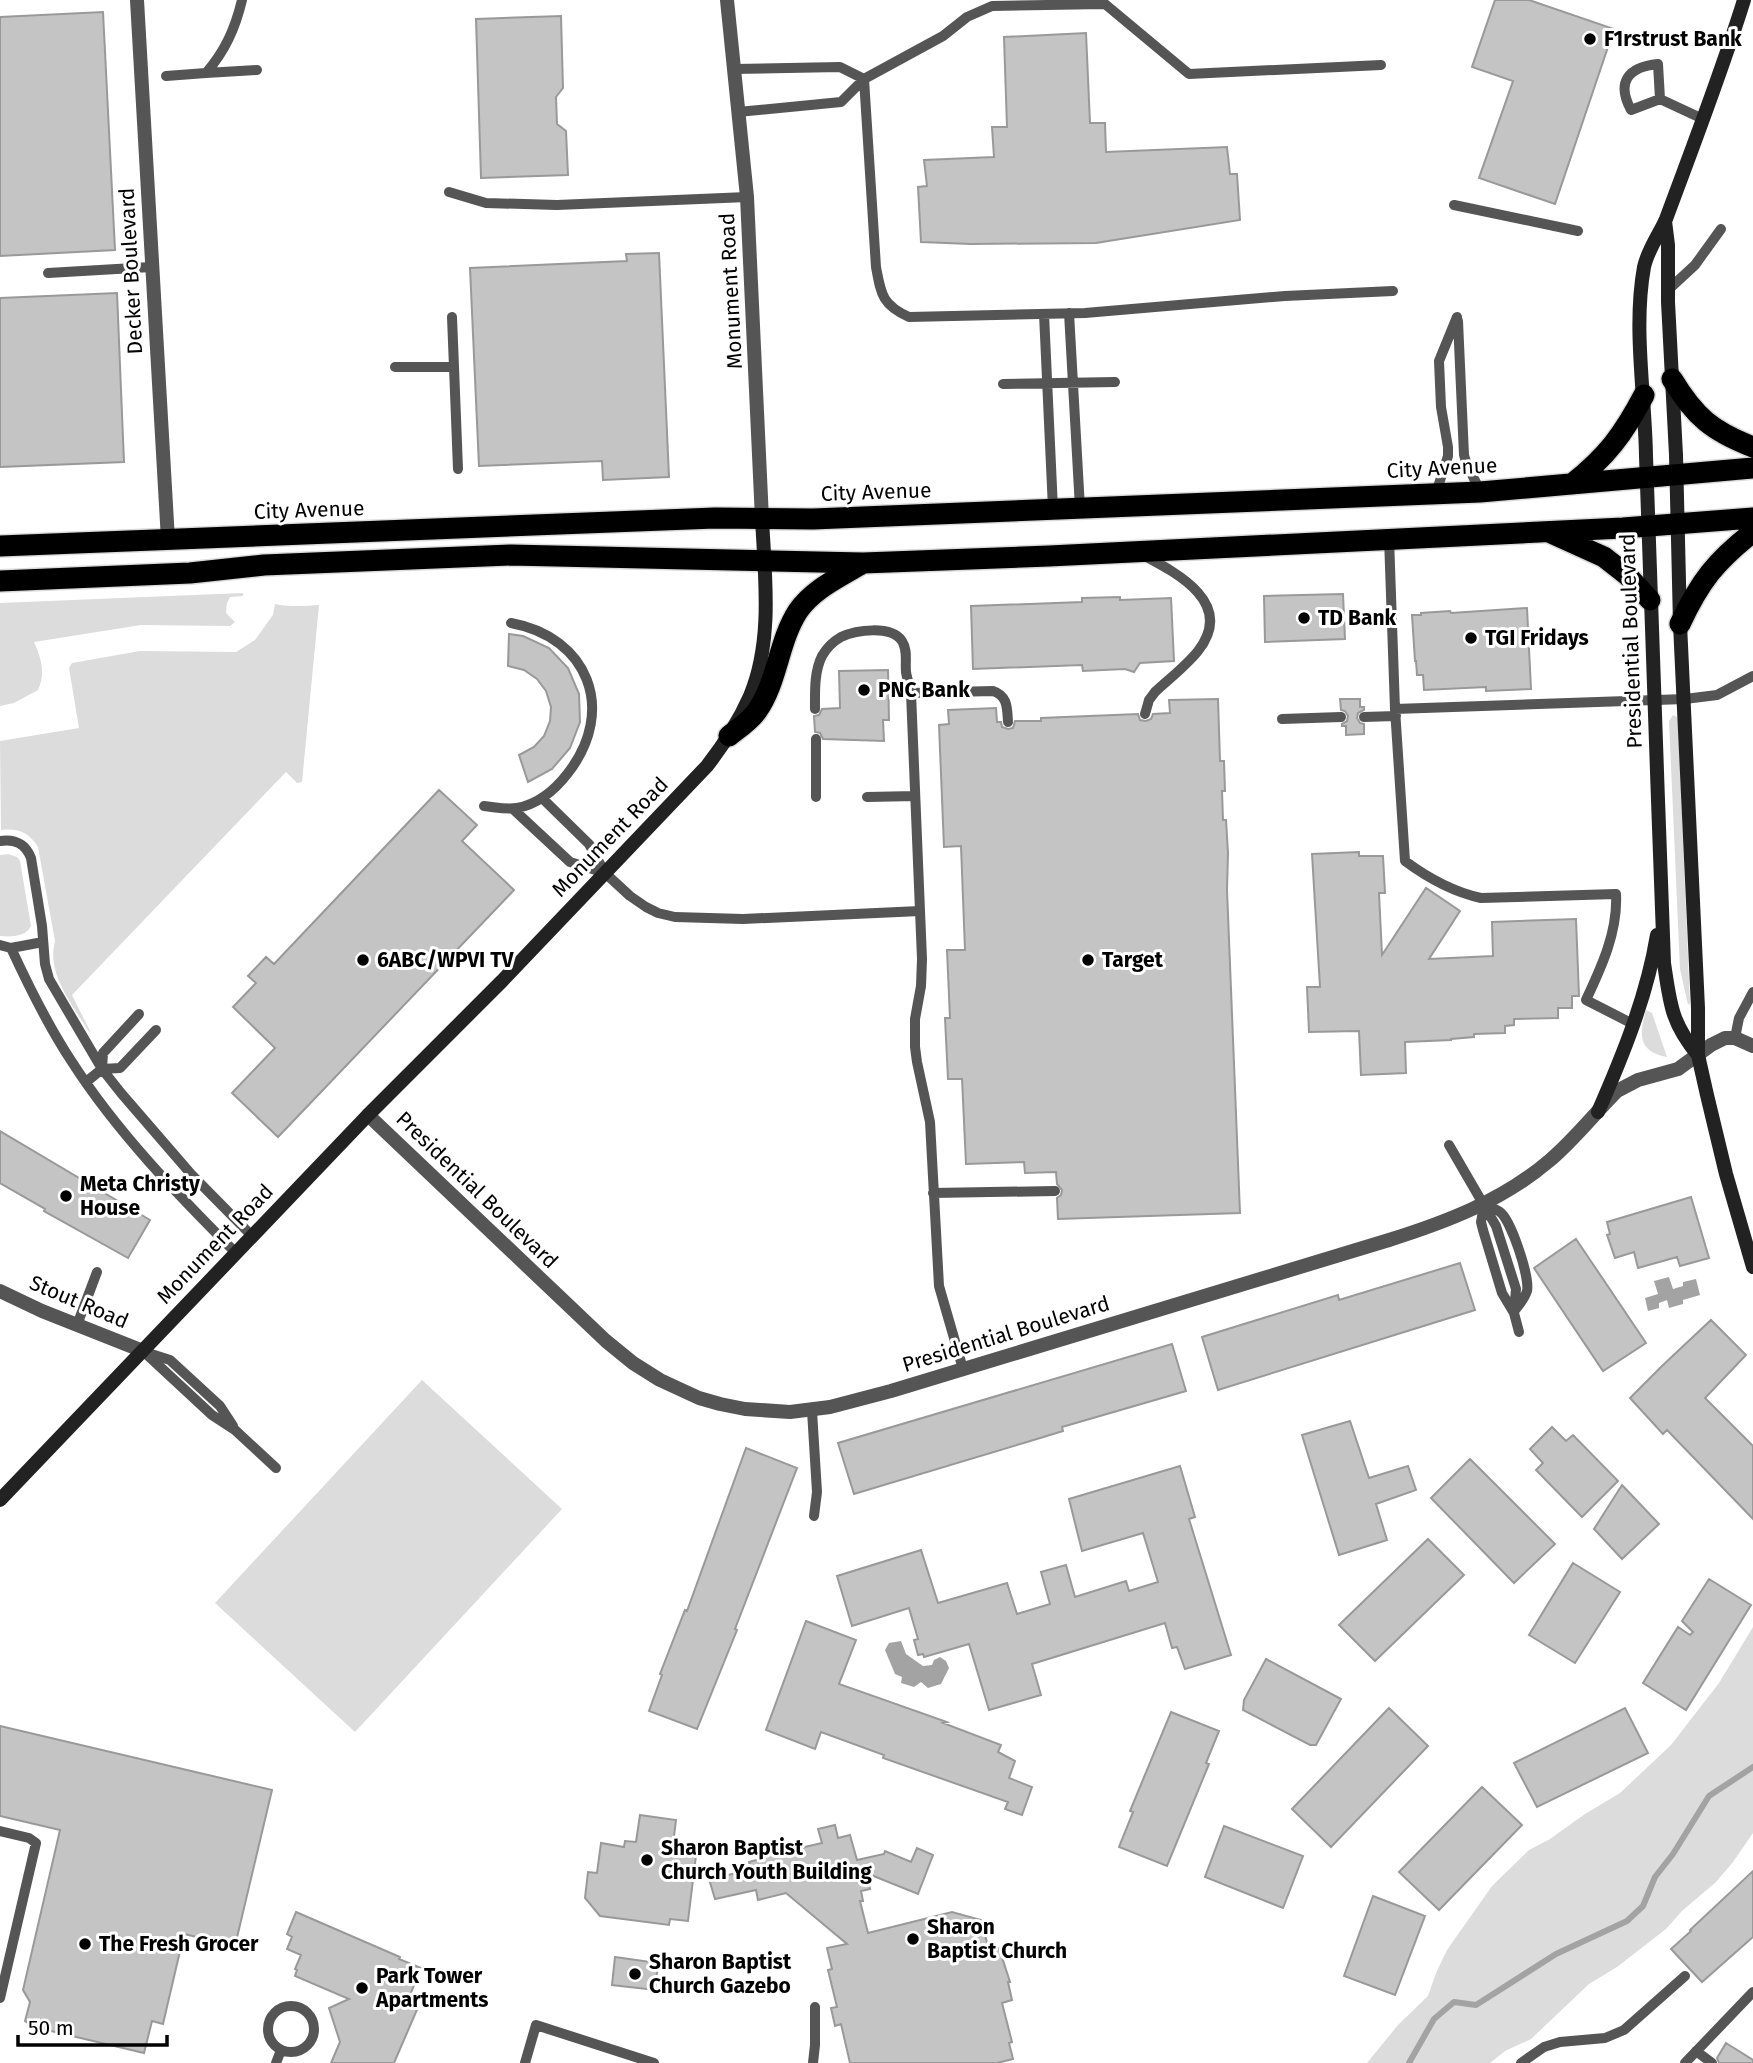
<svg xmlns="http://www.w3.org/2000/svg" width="1753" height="2063" font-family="'Fira Sans',sans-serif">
<rect width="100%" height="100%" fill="#fff"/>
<path fill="#dcdcdc" d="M243,593V596L230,597L227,603L226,613L235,622L230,626L141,625L34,642C41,658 46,673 38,690L14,703L0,706V603Z
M275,604C287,607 307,606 319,605L302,782L297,783L286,772L72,995L90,1031L89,1032C73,1005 46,974 55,941L38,847C29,832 18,828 1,830L0,741L79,728L69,668L72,663L140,651L236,652L255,640L273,615Z
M1673,715L1677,717L1678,720L1690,1003L1688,1005L1680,969L1669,721Z
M8,854L17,857L20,861L31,926C26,937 11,937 0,936V855Z
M1646,1010L1652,1013L1667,1057C1638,1051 1639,1035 1646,1010Z
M422,1380L562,1509L355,1732L215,1603Z
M1753,1627V1833L1733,1862L1716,1882L1682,1911L1666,1929L1617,1967L1589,1984L1531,2039L1505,2051L1490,2063H1367L1398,2025L1428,1996L1436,1973L1447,1950L1492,1886L1529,1850L1550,1839L1585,1814L1620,1793L1671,1745L1719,1683Z"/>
<path fill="#a3a3a3" d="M1669,1277L1673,1289L1683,1286V1282L1696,1279L1700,1295L1683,1300V1304L1669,1308L1667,1300L1659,1303V1308L1648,1311L1645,1298L1658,1294L1654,1281Z
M901,1641L906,1654L923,1666L932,1665L934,1660L940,1657L946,1661L949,1668L941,1684L928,1688L921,1682L914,1687L901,1683L902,1677L895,1674L885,1650L889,1643Z"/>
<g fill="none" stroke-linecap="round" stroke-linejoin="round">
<path stroke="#a3a3a3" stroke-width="6" d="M1409,2063L1434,2019L1454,2002L1476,2005L1556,1954L1627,1921L1643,1906L1655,1877L1673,1854L1709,1796L1753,1767"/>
</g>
<path fill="#c4c4c4" stroke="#999" stroke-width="2" d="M1495,0H1529L1614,29L1555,204L1479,178L1513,81L1472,67Z
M103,12L115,250L0,256V17Z
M561,16L563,88L556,97L557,124L566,131L568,175L481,178L476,19Z
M1086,33L1090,123H1105L1106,152L1227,147L1230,174H1237L1240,220L1096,243L971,244L921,242L918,187L927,186L924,160L994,157L992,127H1007L1004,37Z
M659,253L669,477L603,480L602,461L479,466L470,268L627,261L626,254Z
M117,293L124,462L0,467V298Z
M1343,594L1345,639L1265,642L1264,596Z
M1120,597V600L1171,598L1174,661L1140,663L1134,672L1125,669L1083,671L1082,665L973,669L971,606L1082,602V598Z
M1527,608L1531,689L1486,691V687L1424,690L1423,675H1417L1416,661H1415L1412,615H1421V613L1450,611L1451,613Z
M509,634L523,636L549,648L568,668L579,694L580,722L570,748L552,769L528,782L519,755L534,747L544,736L550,721L551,707L546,691L537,679L524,670L508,666Z
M888,670L889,720H883L884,741L823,739L820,733L815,732L814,716L819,715L822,709L840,708L839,671Z
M1218,699L1220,761H1224L1225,791H1222L1223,820H1226L1228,853L1227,890L1240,1213L1058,1219L1057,1198L1061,1195L1062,1190L1057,1184L1056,1172L1025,1173L1024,1162L966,1164L962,1079H948L945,1018H950L947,950H965L961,846L944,847L939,725L949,724L948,710L996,708L997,722H1001L1002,727L1008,729L1013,728L1015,721H1041V718L1138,714L1140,720L1146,721L1151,719L1153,714L1170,713L1169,700Z
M1340,699H1360V707H1364V710L1358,713L1357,718L1360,723L1364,724V734L1346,735V726H1342V724L1347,721L1348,716L1345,711L1341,710Z
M439,790L477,825L462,841L514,890L278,1137L232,1093L275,1048L233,1007L256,983L248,976L266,957L274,964Z
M1359,852V856H1383L1385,893H1379L1382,955L1426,888L1460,911L1429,959L1493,956L1492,922L1576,919L1579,996H1572V1008H1558V1018L1514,1019V1025L1505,1026V1033L1474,1034V1037L1451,1039V1040L1405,1042L1406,1073L1361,1075L1359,1031L1309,1032L1307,987H1320L1312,854Z
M0,1131L150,1220L128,1258L44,1211L45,1209L0,1183Z
M1691,1197L1709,1258L1680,1266L1677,1257L1638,1268L1634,1252L1615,1258L1607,1235L1610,1234L1607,1222Z
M1576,1239L1646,1343L1603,1371L1534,1268Z
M1460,1263L1475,1310L1218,1390L1202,1337L1338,1295L1339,1300Z
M1711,1320L1746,1355L1705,1398L1753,1446V1519L1667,1430L1663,1434L1630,1398L1662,1366Z
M1172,1344L1186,1391L1062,1427L1063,1431L1027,1442L854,1494L838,1443Z
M1350,1421L1369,1478L1408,1466L1416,1490L1376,1504L1387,1540L1339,1555L1302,1435Z
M1552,1427L1566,1441L1573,1435L1618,1481L1582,1517L1536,1470L1543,1463L1530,1449Z
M746,1448L797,1468L735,1629L737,1630L697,1729L649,1711L662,1675L660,1674L685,1610L687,1611Z
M1470,1459L1555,1544L1514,1583L1431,1498Z
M1180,1466L1195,1517L1189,1519L1231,1655L1185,1669L1177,1647L1172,1648L1165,1623L1032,1664L1041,1695L989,1710L969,1644L924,1657L923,1654L918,1655L914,1640L918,1639L909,1608L852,1626L837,1576L921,1550L938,1603L1007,1583L1017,1614L1050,1604L1041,1572L1066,1565L1075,1597L1126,1581L1129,1591L1158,1582L1143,1533L1082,1551L1069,1499Z
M1622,1485L1659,1524L1622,1559L1594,1529Z
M1428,1539L1464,1575L1375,1661L1339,1625Z
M1573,1563L1620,1592L1575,1663L1529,1635Z
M1709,1579L1751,1605L1686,1710L1643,1683L1678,1627L1690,1635L1693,1632L1682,1621Z
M806,1621L856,1640L839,1684L947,1722L943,1723L1001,1745L998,1752L1015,1761L1009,1778L1032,1787L1022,1815L1005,1809L1008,1802L883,1758L884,1755L821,1732L815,1749L766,1730Z
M1266,1659L1341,1699L1316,1745H1310L1243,1710L1244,1700Z
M1389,1708L1428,1746L1331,1847L1292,1809Z
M1625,1708L1648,1753L1537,1807L1514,1763Z
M1171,1712L1219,1731L1206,1763L1209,1764L1167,1866L1119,1847L1133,1812L1130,1811Z
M0,1726L272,1790L235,1946L184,1934L163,2024L152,2021L144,2053L34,2027L25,2021L30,2002L23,1990L60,1830L0,1816Z
M1482,1787L1522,1825L1439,1910L1399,1872Z
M640,1815L676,1820L673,1844L697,1847L688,1921L670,1919L669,1925L600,1916L585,1898L588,1872L597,1873L601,1843L624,1847L625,1841L636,1842Z
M835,1825L838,1838L850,1835L857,1860L884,1854L885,1851L911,1862L917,1848L933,1855L918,1894L866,1873L870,1889L861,1891L863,1901H860L868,1933L952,1912L981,1920L989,1950L999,1948L1010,1982H1008L1012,2000L1002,2003L1012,2042L1009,2043L1013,2059L997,2063H850L841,2024L835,2026L831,2008L837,2007L828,1970L832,1969L827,1948L847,1944L786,1893L758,1900L756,1890L715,1899L709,1879L751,1870L749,1862L764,1858L762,1849L785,1843L787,1851L822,1843L818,1829Z
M1224,1826L1303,1856L1283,1908L1205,1877Z
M1753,1871V1937L1702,1982L1671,1949L1691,1931L1690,1930Z
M1373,1896L1425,1916L1395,1995L1344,1976Z
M296,1912L400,1957L399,1959L421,1968L408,2000L419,2005L394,2063H331L340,2042L329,2008L349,1999L295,1976L297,1970L295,1969L301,1955L287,1949L292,1937L287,1934Z
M615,1957L658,1963L655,1990L612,1985Z
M1726,2043L1753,2060V2063H1719L1717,2058Z"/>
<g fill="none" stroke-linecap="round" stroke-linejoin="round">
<defs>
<path id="highway" d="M1672,379C1695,417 1712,431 1753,447
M1572,484C1607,456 1623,435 1644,395
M1551,533L1604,557L1627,575L1650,600
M0,546L715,518L813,519L1480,492L1753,468
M0,581L190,573L264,565L511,555L863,563L1049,556L1623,528L1753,518
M1680,624C1700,581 1716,561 1753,532
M729,736C739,728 750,721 757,711C778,681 778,642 798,611C813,589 840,577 863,563"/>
</defs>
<use href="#highway" stroke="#dbdbdb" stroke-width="24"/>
<path stroke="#555" stroke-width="10" d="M734,69L840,67L864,79
M206,73L257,70
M166,76L206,73C225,51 235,29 242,0
M864,79L876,267C881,294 882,305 909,317L1085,313L1285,296L1393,291
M1660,99L1658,64C1628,67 1616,82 1631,110L1660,99L1703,119
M738,112L841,102L864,79L943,36L967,17L992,6L1105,4L1189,74L1381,65
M449,192L486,203L557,205L747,197
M1454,205L1578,231
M48,273L151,267
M1668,290L1695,265L1721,229
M1069,313L1080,508
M1044,314L1053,509
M452,317L454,367
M1458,321L1464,455L1466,462L1480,491
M395,367H454L458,469
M1003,384L1115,382
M1436,493L1448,456V447L1441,407L1439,361L1457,317
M1389,538L1395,709L1685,699L1717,695L1753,676
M1143,555C1179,574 1235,604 1198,651C1186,666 1169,679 1155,692L1149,700L1145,714
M911,693L993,691C1008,696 1007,708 1008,722
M815,709C815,692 814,672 822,656C826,649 834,641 841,637C856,630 891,625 902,641C908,650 905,662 906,672C907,679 910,686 911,693L922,959L921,986L915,1019V1047L917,1062L930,1122L939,1286L963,1369
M1395,709L1405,861C1428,878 1453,892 1481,898L1616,894C1618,931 1602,966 1586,1000L1633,1024
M1364,717L1396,716
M1282,719L1341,717
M816,797V739
M867,797L915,796
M543,799L589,844L605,873L630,896L646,907L658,913L675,917L743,919L920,911
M484,806C495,807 506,810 517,808C539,804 555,790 568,773C617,710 588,637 511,623
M513,809L570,862L605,873
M0,841C15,839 25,843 31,858L42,926L45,964L49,979L102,1069L121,1093L191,1174L252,1236
M0,945L11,948L43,942
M11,948C29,987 48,1026 72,1062C117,1132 177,1194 236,1253
M1735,1038L1739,1018L1753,992
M102,1069L103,1053L139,1014
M86,1082L102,1069L120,1068L156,1030
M1449,1145L1496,1226L1516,1289L1514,1313
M933,1193L1055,1191
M1485,1204C1489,1207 1496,1209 1500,1212C1511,1220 1530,1277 1527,1291C1525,1298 1520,1304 1515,1310
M1484,1205L1481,1222L1483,1230L1502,1293L1514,1313L1519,1332
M77,1325L97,1272
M143,1351L212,1415L235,1430L276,1468
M148,1353L170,1360L220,1406L233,1426
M812,1411L817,1492L814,1516
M0,1831L29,1838L36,1843L0,1998
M268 2029a23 23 0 1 1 46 0a23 23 0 1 1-46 0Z
M1696,2051L1712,2063
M276,2063L281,2050
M525,2063L536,2025L654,2063
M813,2063L815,2045V2007
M1521,2063L1544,2047L1560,2042L1605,2038L1624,2030L1685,1976
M1685,2063L1753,1992"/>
<path stroke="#555" stroke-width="14" d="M137,0L168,540
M727,0L747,197L762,519
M368,1115L606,1341L633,1363L660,1380L699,1398L720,1404L745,1409L790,1412L830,1407L891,1391L1389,1240C1446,1222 1502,1201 1549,1161C1574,1140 1594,1114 1617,1091L1638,1080L1678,1069L1711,1045L1725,1038H1735L1753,1046
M0,1291L42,1311L143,1351"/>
<path stroke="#222" stroke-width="14" d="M1665,221L1668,245V302L1676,455L1680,624L1698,1008V1055L1707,1095L1726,1174L1753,1267
M1698,1055C1671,1023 1670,1003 1664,963C1658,794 1651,625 1646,456C1645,394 1633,328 1644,267C1648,249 1659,235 1666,219C1693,146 1721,74 1744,0
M1598,1112C1623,1055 1647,996 1657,935
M0,1500L368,1115L502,981L707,766C724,744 739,721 750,696C773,641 765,577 762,519"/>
<use href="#highway" stroke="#000" stroke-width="21"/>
</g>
<g fill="#000" stroke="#fff" stroke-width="2.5">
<circle cx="1590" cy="39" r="7"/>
<circle cx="1304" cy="618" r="7"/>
<circle cx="1471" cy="638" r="7"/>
<circle cx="864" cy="690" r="7"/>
<circle cx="363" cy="960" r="7"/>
<circle cx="1088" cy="960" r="7"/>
<circle cx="66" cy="1196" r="7"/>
<circle cx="647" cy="1860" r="7"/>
<circle cx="913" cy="1939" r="7"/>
<circle cx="85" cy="1944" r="7"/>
<circle cx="635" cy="1974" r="7"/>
<circle cx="362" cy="1988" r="7"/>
</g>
<g text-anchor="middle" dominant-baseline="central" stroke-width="6" stroke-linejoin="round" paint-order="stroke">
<g font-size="21" font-weight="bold" fill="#000" stroke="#fff" text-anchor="start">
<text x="1604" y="39">F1rstrust Bank</text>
<text x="1318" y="618">TD Bank</text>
<text x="1485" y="638">TGI Fridays</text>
<text x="878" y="690">PNC Bank</text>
<text x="377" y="960">6ABC/WPVI TV</text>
<text x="1102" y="960">Target</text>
<text x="80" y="1184">Meta Christy<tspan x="80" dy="24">House</tspan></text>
<text x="661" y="1848">Sharon Baptist<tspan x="661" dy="24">Church Youth Building</tspan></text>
<text x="927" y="1927">Sharon<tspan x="927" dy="24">Baptist Church</tspan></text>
<text x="99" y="1944">The Fresh Grocer</text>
<text x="649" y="1962">Sharon Baptist<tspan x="649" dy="24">Church Gazebo</tspan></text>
<text x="376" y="1976">Park Tower<tspan x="376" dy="24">Apartments</tspan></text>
</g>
<g font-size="21" fill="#000" stroke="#fff">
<text transform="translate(131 271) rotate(-93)">Decker Boulevard</text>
<text transform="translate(731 291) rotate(-93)">Monument Road</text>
<text transform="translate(1442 468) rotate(-3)">City Avenue</text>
<text transform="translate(876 492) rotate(-2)">City Avenue</text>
<text transform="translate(309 510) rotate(-2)">City Avenue</text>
<text transform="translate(1631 641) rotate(-92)">Presidential Boulevard</text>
<text transform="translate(610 837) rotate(-46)">Monument Road</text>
<text transform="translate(477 1190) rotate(44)">Presidential Boulevard</text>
<text transform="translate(215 1244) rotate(-46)">Monument Road</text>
<text transform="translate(79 1302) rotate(23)">Stout Road</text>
<text transform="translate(1006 1334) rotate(-17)">Presidential Boulevard</text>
</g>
</g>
<path d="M18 2035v10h149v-10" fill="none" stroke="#000000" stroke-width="3.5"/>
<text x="28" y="2035" font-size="21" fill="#000000" stroke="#ffffff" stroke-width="5" paint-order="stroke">50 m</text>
</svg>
